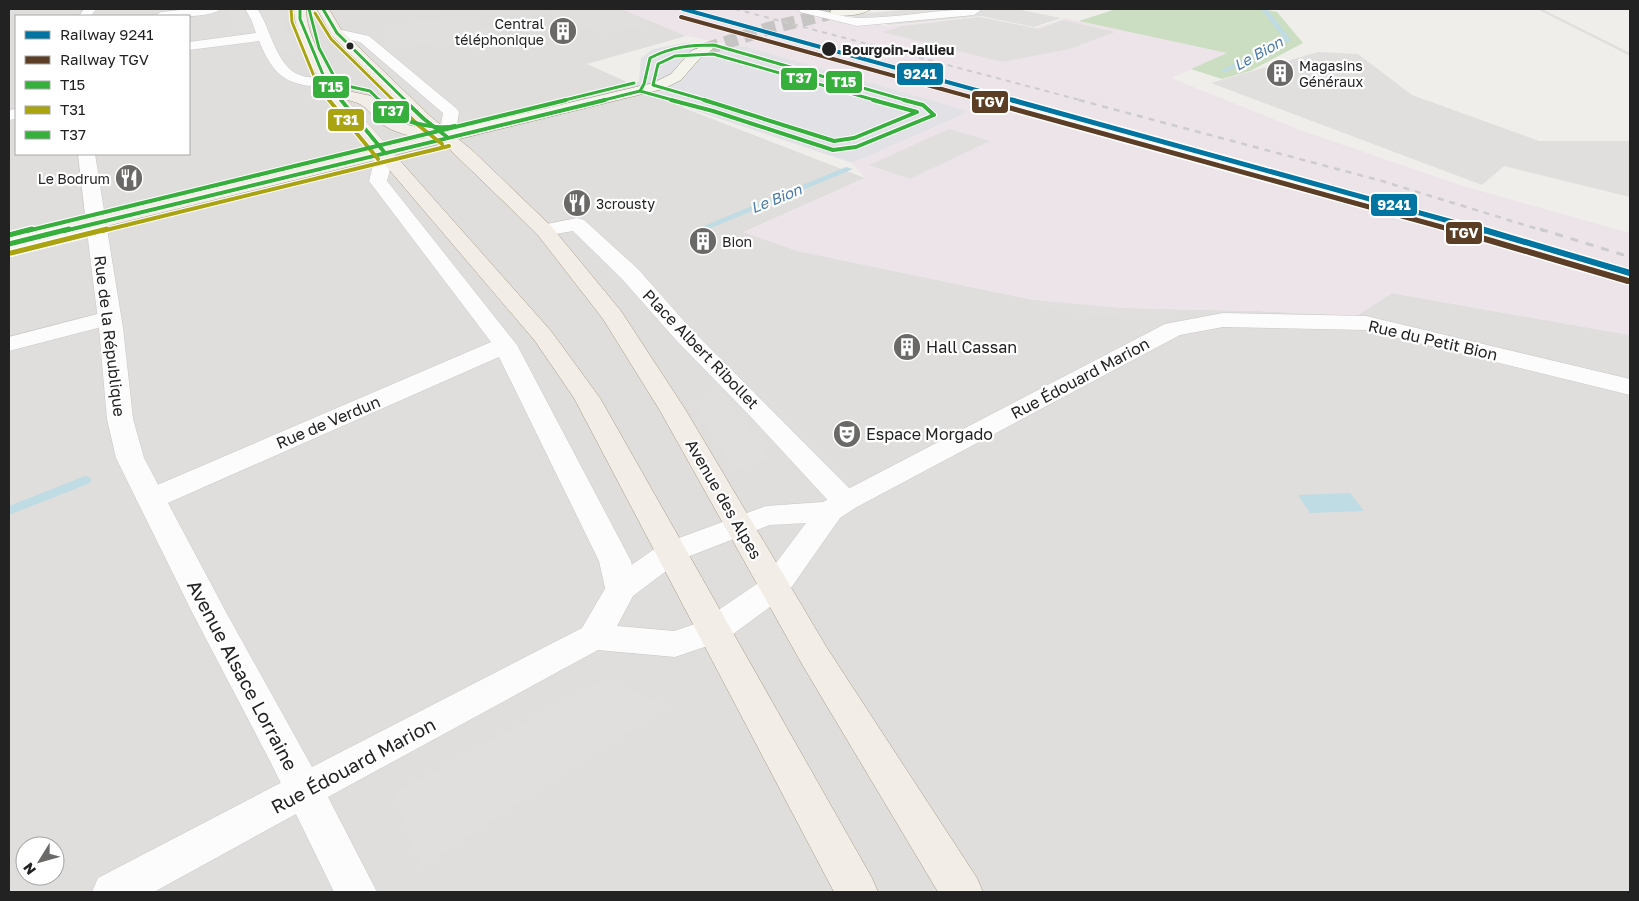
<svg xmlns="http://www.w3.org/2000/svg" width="1639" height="901" font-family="'Golos Text',sans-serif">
<rect width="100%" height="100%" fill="#f0eeeb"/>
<path fill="#dfdedc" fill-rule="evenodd" d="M9,9H622L686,36L587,64L689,110L865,178L744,232L798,251L1034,300L1120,308L1258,311L1356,316L1392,293L1630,335V892H9ZM16,16H189V154H16ZM25,846H55V876H25Z"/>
<path fill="#ede4e9" d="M622,9H810L887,26L980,17L1036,28L1066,18L1228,53L1171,78L1303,131L1463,186L1630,233V335L1392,293L1356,316L1258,311L1120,308L1034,300L798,251L743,232L865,178L852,163L966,113L965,110L747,47L686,36Z"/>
<path fill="#cbdec1" d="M1116,9H1261L1277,12L1303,43L1250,71L1222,79L1191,69L1227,53L1079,21Z"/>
<path fill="#e0dfde" d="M225,9H277L289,12V17L283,18L284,32H292L294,41L290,51L272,54L260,32L245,36Z
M533,9H619L653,23L605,34Z
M913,9H1016L1061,18L1034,27L981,16L889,25L846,15Z
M1537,9H1542L1630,53V56Z
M463,15L491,32L397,49L382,33L389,30L385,27Z
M979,17L1039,29L1063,20L1115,32L1070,49L1002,62L882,32L903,26Z
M1318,52L1358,54L1412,95L1539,141H1630V197L1504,166L1482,185L1211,83Z
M949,129L990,141L910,179L869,165Z
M1034,300L1120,308L1173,310L1175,319L1121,318L1051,310Z
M723,392L769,457L736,470L692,403Z
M606,679L668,707L542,785L421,868L395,793Z"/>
<path fill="#e2e1e5" d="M685,43H714L747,47L965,110L966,113L852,163L628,88L639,81L641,58L653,49Z"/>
<path fill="#bfdbe3" d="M1350,493L1364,511L1310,513L1298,495Z"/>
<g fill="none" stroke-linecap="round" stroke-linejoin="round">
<path fill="#bfdbe3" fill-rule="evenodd" d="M1261,9H1267L1291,40L1226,72H1222V70L1284,39Z
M846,167L853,169L706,230H700L699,228Z
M85,476L90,477L91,480L90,483L9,515V506Z"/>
<path stroke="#c7c5c3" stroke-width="13" stroke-dasharray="13 7" stroke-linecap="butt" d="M706,49L770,28L836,12"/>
<defs>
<path id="minor" d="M84,9H96L91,16H79Z
M189,9H221C212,18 168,17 155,16L161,12Z
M245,9L258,10C270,27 277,68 300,75C310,79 321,76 331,79L333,82L331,85C325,87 318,86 312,86C281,84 270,67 259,41L189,50V42L256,33L251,19Z
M798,9C822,7 839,18 859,18C899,18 938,9 979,9L980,11L974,15L857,26L800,12Z
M337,29L369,36L457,109L459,112L455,137L453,141H441L439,137L443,113L360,42L332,36L331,33L332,30Z
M16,109V119L9,120V110Z
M385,148L391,149L394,153L387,181L517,345L631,561L637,588L632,596L621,599L610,596L605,588L599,561L499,357L161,506L151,508L141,506L136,499L141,492L491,342L369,181L376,153L379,149Z
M78,154H95L106,223L103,227L96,229L89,227L86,223Z
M577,218L584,220L638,269L692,330L855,494L860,501L855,508L845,510L835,508L750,416L676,340L622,279L573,231L544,236L537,234L534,230L537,226Z
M109,311L117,313L120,318L117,323L9,351V337Z
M304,773L318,778L324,790L318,802L154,892H92L98,878L290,778Z"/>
<path id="tertiary" d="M96,217L103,219L106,223L123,328L133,419L144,458L227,614L312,767L582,628L610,580L660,545L766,506L823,502L1165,324L1223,313L1366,316L1630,379V395L1366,330L1223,327L1180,335L855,508L840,518L786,595L725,640L675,657L598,650L328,797L377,892H334L271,763L193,614L116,458L107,419L99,328L86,223L89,219ZM806,523L764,579L701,622L674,631L617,626L633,596L682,559L770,525Z"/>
<path id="secondary" d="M832,9H871C864,15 837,19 830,12Z
M706,45L711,46L713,49L701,57L681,80L663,89L447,142L441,141L439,137L441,133L653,83L671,74L691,51Z"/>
<path id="primary" d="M294,9H306C306,34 326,67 339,89L371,96L393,117L408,125L426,129L332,36L317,9H329L342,31L430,116L473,151L551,226L621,311L685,409L827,648L977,878L983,892H938L803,666L659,409L603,319L537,234L443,143L395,155L551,331L600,398L872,878L878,892H834L574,398L535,341L380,159L9,250V238L373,150C343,115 319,87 302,43C298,31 294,21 294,9ZM347,100C368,104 367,112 382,124C394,133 408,135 423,138L388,146Z"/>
</defs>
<use href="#minor" stroke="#c9c8c7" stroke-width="1"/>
<use href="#tertiary" stroke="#c9c8c7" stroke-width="1"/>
<use href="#secondary" stroke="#999a82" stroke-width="1"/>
<use href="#primary" stroke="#a79c86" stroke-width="1"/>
<use href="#minor" fill="#fdfcfc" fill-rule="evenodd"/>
<use href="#tertiary" fill="#fdfcfc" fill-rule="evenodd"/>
<use href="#secondary" fill="#f4f4ed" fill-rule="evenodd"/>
<use href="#primary" fill="#f3ede7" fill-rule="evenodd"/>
<path stroke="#ccc" stroke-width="2" stroke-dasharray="5 5" stroke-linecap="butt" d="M735,9L1084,101"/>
<path stroke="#ccc" stroke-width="2.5" stroke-dasharray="6 6" stroke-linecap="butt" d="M1079,100L1382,181L1544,231"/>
<path stroke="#ccc" stroke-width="3" stroke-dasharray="8 8" stroke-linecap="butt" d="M1540,229L1630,257"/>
<defs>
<path id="bus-1-far2" d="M300,9V19L326,82L342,101
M323,9L337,33L406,101
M600,101L640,91
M676,101L640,91L644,84L650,58C671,47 690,45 714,45L908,101"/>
<path id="bus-1-far1" d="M341,100L385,153
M404,100L424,119L447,137
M671,100L713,111L833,150L856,147L934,115L923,105L904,100
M64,231L605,100"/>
<path id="bus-1" d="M9,244L69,229"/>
<path id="bus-2-far2" d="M291,9L292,22L318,86L330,101
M315,13L331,39L394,101"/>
<path id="bus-2-far1" d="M329,100L378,159
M392,100L418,125L442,144
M102,231L449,146"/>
<path id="bus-2" d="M11,253L107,229"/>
<path id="bus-3-far2" d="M309,9L319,48L338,84L370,91L380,101
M561,101L634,83
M708,101L653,85L658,64L675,56L713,54L878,101"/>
<path id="bus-3-far1" d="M379,100C383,104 388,110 393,114C407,123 439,130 455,126
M704,100L834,141L854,138L917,112L873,100
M27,231L566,100"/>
<path id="bus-3" d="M9,235L32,229"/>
</defs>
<use href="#bus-1-far2" stroke="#fff" stroke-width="5"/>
<use href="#bus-1-far1" stroke="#fff" stroke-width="6"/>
<use href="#bus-1" stroke="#fff" stroke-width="8"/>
<use href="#bus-2-far2" stroke="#fff" stroke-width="5"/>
<use href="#bus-2-far1" stroke="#fff" stroke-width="6"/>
<use href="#bus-2" stroke="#fff" stroke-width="8"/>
<use href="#bus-3-far2" stroke="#fff" stroke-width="5"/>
<use href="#bus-3-far1" stroke="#fff" stroke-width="6"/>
<use href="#bus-3" stroke="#fff" stroke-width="8"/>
<use href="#bus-1-far2" stroke="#36af3d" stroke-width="3"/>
<use href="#bus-1-far1" stroke="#36af3d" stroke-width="4"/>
<use href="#bus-1" stroke="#36af3d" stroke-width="5"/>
<use href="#bus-2-far2" stroke="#aaa413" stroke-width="3"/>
<use href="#bus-2-far1" stroke="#aaa413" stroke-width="4"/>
<use href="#bus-2" stroke="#aaa413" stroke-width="5"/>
<use href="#bus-3-far2" stroke="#36af3d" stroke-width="3"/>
<use href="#bus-3-far1" stroke="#36af3d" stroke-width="4"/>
<use href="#bus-3" stroke="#36af3d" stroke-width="5"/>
<defs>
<path id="rail-1-far2" d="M683,9L1016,101"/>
<path id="rail-1-far1" d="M1012,100L1485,231"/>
<path id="rail-1" d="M1481,229L1630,273"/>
<path id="rail-2-far2" d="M681,17L985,101"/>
<path id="rail-2-far1" d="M981,100L1456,231"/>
<path id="rail-2" d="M1451,229L1628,281"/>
</defs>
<use href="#rail-1-far2" stroke="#fff" stroke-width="5.5"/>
<use href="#rail-1-far1" stroke="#fff" stroke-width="8"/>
<use href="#rail-1" stroke="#fff" stroke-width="9"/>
<use href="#rail-2-far2" stroke="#fff" stroke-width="5.5"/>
<use href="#rail-2-far1" stroke="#fff" stroke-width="8"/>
<use href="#rail-2" stroke="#fff" stroke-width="9"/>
<use href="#rail-1-far2" stroke="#0075a1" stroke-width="4"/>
<use href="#rail-1-far1" stroke="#0075a1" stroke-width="5"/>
<use href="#rail-1" stroke="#0075a1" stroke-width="6"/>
<use href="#rail-2-far2" stroke="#5c3e26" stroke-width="4"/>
<use href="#rail-2-far1" stroke="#5c3e26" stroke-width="5"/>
<use href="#rail-2" stroke="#5c3e26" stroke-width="6"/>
</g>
<defs>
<symbol id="building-disc" viewBox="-11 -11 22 22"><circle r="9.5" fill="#6a6968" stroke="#fff"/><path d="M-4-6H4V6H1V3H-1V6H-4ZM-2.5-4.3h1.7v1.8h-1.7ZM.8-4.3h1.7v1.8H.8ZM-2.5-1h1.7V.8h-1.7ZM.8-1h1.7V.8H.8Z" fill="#fff"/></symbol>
<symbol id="restaurant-disc" viewBox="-11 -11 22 22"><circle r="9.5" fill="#6a6968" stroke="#fff"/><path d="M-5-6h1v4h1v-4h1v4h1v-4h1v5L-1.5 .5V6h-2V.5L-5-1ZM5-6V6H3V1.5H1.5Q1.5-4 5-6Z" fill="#fff"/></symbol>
<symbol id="theatre-disc" viewBox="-11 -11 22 22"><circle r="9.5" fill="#6a6968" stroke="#fff"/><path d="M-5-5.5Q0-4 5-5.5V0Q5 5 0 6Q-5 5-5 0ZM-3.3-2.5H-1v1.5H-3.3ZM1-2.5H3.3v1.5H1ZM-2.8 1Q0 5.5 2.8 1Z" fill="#fff"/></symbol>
</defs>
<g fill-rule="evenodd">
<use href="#building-disc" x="547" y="15" width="32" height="32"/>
<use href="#building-disc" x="1264" y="57" width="32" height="32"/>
<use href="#restaurant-disc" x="113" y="162" width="32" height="32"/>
<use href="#restaurant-disc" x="561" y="187" width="32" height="32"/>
<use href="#building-disc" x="687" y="225" width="32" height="32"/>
<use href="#building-disc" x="891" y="331" width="32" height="32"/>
<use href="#theatre-disc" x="831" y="418" width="32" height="32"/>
</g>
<g fill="#222" stroke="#fff" stroke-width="2">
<circle cx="350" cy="46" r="4.5"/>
<circle cx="829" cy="49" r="8"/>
</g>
<g text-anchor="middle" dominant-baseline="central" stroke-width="4.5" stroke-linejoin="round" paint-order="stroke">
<g font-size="14" fill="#222" stroke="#fff" text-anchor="start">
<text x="544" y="23" text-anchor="end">Central<tspan x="544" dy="16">téléphonique</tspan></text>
<text x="1299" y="65">Magasins<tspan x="1299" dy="16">Généraux</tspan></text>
<text x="110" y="178" text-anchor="end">Le Bodrum</text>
<text x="596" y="203">3crousty</text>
<text x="722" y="241">Bion</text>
</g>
<g font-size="14" font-weight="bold" fill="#222" stroke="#fff" text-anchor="start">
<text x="842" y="49">Bourgoin-Jallieu</text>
</g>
<g font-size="15" font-style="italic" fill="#4a7aab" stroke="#fff">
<text transform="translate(1258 53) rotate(-29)">Le Bion</text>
<text transform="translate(776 198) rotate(-22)">Le Bion</text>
</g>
<g font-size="16" fill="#222" stroke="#fff">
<text transform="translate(110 336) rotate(83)">Rue de la République</text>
<text transform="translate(1433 340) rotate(13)">Rue du Petit Bion</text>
<text transform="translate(701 349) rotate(46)">Place Albert Ribollet</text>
<text transform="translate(1080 378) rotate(-28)">Rue Édouard Marion</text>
<text transform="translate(328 422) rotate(-23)">Rue de Verdun</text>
<text transform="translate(724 499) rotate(60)">Avenue des Alpes</text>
</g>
<g font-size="16" fill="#222" stroke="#fff" text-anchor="start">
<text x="926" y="347">Hall Cassan</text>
<text x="866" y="434">Espace Morgado</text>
</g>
<g font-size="19" fill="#222" stroke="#fff">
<text transform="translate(243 675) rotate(62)">Avenue Alsace Lorraine</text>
<text transform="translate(353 765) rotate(-28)">Rue Édouard Marion</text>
</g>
</g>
<g stroke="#fff" stroke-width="2">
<rect x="896" y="62" width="48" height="24" rx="5" fill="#0075a1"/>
<rect x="780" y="67" width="38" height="24" rx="5" fill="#36af3d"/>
<rect x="825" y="70" width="38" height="24" rx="5" fill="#36af3d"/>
<rect x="312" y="75" width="38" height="24" rx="5" fill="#36af3d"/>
<rect x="971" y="90" width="38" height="24" rx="5" fill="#5c3e26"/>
<rect x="372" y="100" width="38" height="24" rx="5" fill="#36af3d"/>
<rect x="327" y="108" width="38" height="24" rx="5" fill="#aaa413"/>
<rect x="1370" y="193" width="48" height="24" rx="5" fill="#0075a1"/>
<rect x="1445" y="221" width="38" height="24" rx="5" fill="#5c3e26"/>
</g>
<g font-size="14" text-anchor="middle" font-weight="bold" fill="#fff">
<text x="920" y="79">9241</text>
<text x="799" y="83">T37</text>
<text x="844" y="87">T15</text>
<text x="331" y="92">T15</text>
<text x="990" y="107">TGV</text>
<text x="391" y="116">T37</text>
<text x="346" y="125">T31</text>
<text x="1394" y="210">9241</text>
<text x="1464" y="238">TGV</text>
</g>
<rect width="1639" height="901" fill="none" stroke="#222222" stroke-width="20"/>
<rect x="15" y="15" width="175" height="140" fill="#ffffff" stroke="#a7a7a7"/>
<rect x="25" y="31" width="25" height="8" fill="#0075a1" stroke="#a7a7a7"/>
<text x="60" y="40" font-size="15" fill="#222222">Railway 9241</text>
<rect x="25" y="56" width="25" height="8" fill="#5c3e26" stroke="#a7a7a7"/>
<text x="60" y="65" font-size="15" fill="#222222">Railway TGV</text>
<rect x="25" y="81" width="25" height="8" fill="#36af3d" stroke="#a7a7a7"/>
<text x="60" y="90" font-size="15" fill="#222222">T15</text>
<rect x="25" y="106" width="25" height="8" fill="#aaa413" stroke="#a7a7a7"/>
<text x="60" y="115" font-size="15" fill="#222222">T31</text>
<rect x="25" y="131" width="25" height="8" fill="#36af3d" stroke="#a7a7a7"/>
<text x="60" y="140" font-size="15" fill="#222222">T37</text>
<g transform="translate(40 861) rotate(233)"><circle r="24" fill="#ffffff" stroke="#a7a7a7"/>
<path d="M0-4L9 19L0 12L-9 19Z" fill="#6a6968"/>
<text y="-8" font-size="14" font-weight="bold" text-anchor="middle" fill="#222222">N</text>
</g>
</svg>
